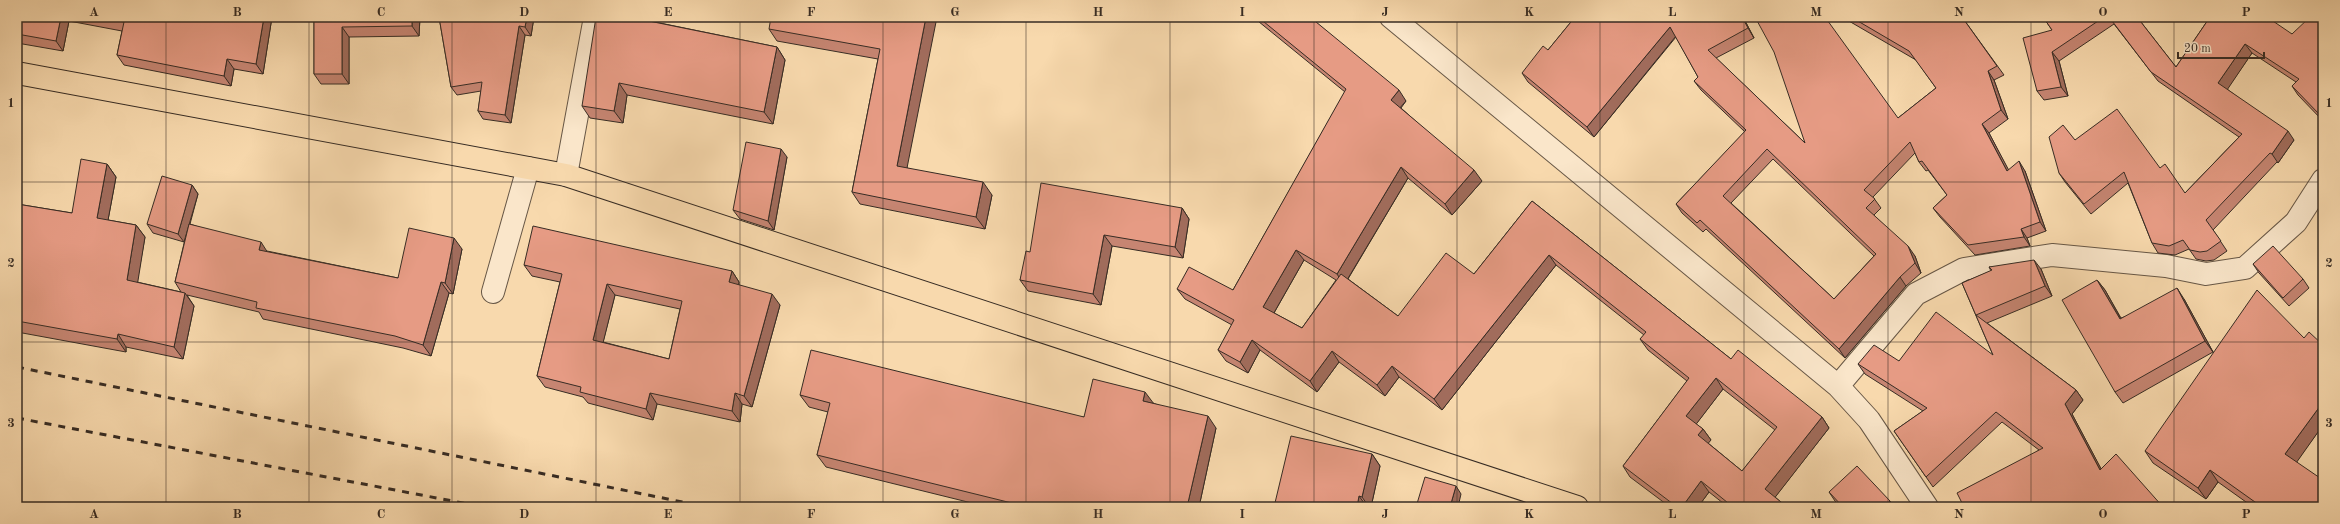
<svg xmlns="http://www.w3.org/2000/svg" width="2340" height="524" font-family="'Old Standard TT',serif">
<rect width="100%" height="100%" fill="#f8d9ad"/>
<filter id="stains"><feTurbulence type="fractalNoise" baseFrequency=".005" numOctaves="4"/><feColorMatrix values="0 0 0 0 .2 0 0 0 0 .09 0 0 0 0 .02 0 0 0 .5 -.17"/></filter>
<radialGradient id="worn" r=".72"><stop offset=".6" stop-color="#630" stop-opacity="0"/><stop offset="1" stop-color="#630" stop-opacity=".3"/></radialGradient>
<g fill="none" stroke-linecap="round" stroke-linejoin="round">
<defs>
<path id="minor" d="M1391,17L1838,386L1869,420L1927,507
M566,175L595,17
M493,292L528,168
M1838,386L1916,294L1964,269L2052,255L2166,266L2206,274L2245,268L2296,222L2323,180"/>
<path id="major" d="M17,73L566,175L1577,507"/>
</defs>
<use href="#minor" stroke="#675746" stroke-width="24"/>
<use href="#major" stroke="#372c24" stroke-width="24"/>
<use href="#minor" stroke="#fae6ca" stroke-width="22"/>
<use href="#major" stroke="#f8d9ad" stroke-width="22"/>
<path stroke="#372c24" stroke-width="3" stroke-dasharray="7 7" stroke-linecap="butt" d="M17,367L707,507
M17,418L484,507"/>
</g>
<path fill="#c68572" stroke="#372c24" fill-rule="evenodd" d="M17,17H272L263,74L234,69L231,86L124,65L117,55L122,31L69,21L63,51L17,43Z
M299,17H420L419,36L349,37V84H321L314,74V20Z
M439,17H534L531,36L525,35L511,123L483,119L478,111L481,91L457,95L451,87Z
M1253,17H1310L1406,101L1401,108L1482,181L1452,215L1408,178L1348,279L1398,316L1474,274L1532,201L1731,359L1822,417L1829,428L1775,497L1787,507H1728L1709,492L1698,507H1670L1630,477L1623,466L1687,381L1648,350L1640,339L1644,335L1556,265L1442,410L1399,377L1385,396L1339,362L1317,392L1260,350L1248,373L1226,361L1218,350L1232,325L1185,299L1177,289L1233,290L1345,92ZM1304,260L1336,280L1302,328L1274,313ZM1723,389L1775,430L1742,471L1708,443L1711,440L1703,429L1696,424Z
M1575,17H1743L1754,38L1716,58L1805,143L1898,118L1936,88L1916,60L1842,17H1962L2004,75L1994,80L2008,119L1989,133L2008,170L2025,171L2046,231L2027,238L2030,246L1975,255L1940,217L1933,208L1947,195L1928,170L1926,171L1919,162L1915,153L1873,197L1881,208L1874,215L1915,256L1921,273L1906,286L1845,358L1706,229L1703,232L1682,213L1676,204L1745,132L1701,90L1694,81L1698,77L1676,37L1594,137L1528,82L1522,73L1548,50ZM1773,159L1874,256L1834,299L1731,203Z
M2043,17H2137L2176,67L2210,17L2292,34L2323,17V121L2298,95L2292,86L2296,82L2252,53L2227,89L2294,140L2278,163L2277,162L2213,230L2227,251L2214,260L2206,261L2196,259L2189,249L2175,255L2158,253L2152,243L2128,183L2091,214L2065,182L2059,173L2075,140L2160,168L2185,193L2239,137L2158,81L2114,24L2059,61L2068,96L2044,100L2037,91L2052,30Z
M885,21L907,168L992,195L985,229L860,204L852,192L878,59L777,41L769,29Z
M655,22L777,47L785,60L773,124L627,95L623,123L590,118L582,106Z
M787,157L774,230L740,219L733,210Z
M107,164L116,177L108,220L136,225L145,237L137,282L181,292L175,282L186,235L184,242L153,233L147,224L192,185L198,194L190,224L267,251L398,278L462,249L453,294L449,293L431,356L403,348L263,319L259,312L187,295L194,306L183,359L126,347V352L17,332V204L72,213Z
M1182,208L1189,219L1183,258L1112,246L1101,305L1028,291L1020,280L1030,252Z
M2253,264L2303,279L2309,288L2289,306L2259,273Z
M524,265L732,271L739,282V285L780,305L752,407L742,404L740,422L657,404L653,420L588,403L583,397L545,387L537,376L560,282L532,276ZM615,295L680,309L669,359L603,342Z
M1989,267L2041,269L2052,296L1987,323L2076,390L2083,400L2072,414L2101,469L2163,507H1964L2039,450L2002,422L1933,487L1894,431L1923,411L1865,374L1858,364L1993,355L1962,283L1991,271Z
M2097,280L2105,290L2121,318L2184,299L2213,352L2123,403L2115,392Z
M800,395L1084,417L1153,403L1216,428L1199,507H988L826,467L817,455L828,412L809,407Z
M2323,425L2296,462L2323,507H2253L2218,482L2206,499L2153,463L2145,451Z
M1372,454L1380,466L1371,507H1274Z
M1829,492L1890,501L1894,507H1841L1835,501Z"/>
<path fill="#a16c5c" stroke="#372c24" d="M61,17H66L69,21L63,51L56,41Z
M264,17H272L263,74L256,64Z
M412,17H420L419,36L412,26Z
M527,17H534L531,36L525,27Z
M645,17H656L653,33L644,20Z
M926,17H937L905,178L897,166Z
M1742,17H1743L1754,38L1748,28Z
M519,26L525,35L511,123L505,115Z
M342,27L349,37V84L342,74Z
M1670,27L1676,36L1594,137L1587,127Z
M2245,44L2252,53L2225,93L2218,83Z
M777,47L785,60L773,124L764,112Z
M2052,52L2059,61L2068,96L2061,87Z
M227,59L234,69L231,86L224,76Z
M1988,71L1994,80L2008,119L2001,110Z
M619,83L627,95L623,123L614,111Z
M1399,90L1406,101L1398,110L1391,100Z
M1982,124L1989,133L2014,180L2007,171Z
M2288,131L2294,140L2278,163L2272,154Z
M781,149L787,157L774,230L768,221Z
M2019,161L2025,171L2046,231L2040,222Z
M107,164L116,177L106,231L97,218Z
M1401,167L1408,178L1344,285L1337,274Z
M1474,170L1482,181L1452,215L1445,204Z
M983,182L992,195L985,229L976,217Z
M192,185L198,194L184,242L178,234Z
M1182,208L1189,219L1183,258L1175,247Z
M136,225L145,237L136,293L127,280Z
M2021,229L2027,238L2030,246L2024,237Z
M1104,235L1112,246L1101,305L1093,294Z
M454,238L462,249L453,294L445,283Z
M261,242L268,253L259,250Z
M1908,246L1915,256L1921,273L1915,263Z
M1296,250L1304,260L1271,318L1263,307Z
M1549,255L1556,265L1442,410L1434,399Z
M2034,260L2041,269L2052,296L2045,286Z
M732,271L739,282L737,293L729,282Z
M1900,277L1906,286L1845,358L1839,349Z
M2097,280L2105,290L2127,330L2120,319Z
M441,282L449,293L431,356L423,345Z
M607,284L615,295L601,351L593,340Z
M2177,288L2184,299L2213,352L2205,341Z
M185,293L194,306L183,359L174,347Z
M772,294L780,305L752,407L744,396Z
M118,334L126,347V352L117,339Z
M1252,340L1260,350L1248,373L1240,362Z
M1332,351L1339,362L1317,392L1310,381Z
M1392,366L1399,377L1385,396L1377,385Z
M1716,378L1723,389L1694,427L1686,416Z
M2076,390L2083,400L2072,414L2107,480L2100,470L2065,404Z
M1145,392L1154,404L1143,401Z
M650,393L657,404L653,420L646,409Z
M735,393L742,404L740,422L732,411Z
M2323,402V425L2294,466L2285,454Z
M1208,416L1216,428L1199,507H1187Z
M1822,417L1829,428L1773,500L1765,489Z
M1703,429L1711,440L1706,446L1698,435Z
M1372,454L1380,466L1371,507H1369L1362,497Z
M2210,470L2218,482L2206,499L2198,488Z
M1701,481L1709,492L1698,507H1682Z
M1456,486L1461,494L1458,507H1450Z
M1359,496L1367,507H1357Z"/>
<path fill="#e69b84" stroke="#372c24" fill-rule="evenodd" d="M17,17H61L56,41L17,34Z
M96,17H264L256,64L227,59L224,76L117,55L124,22Z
M314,17H412V26L342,27V74H314Z
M439,17H527L525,27L519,26L505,115L478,111L482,82L451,87Z
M596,17H645L644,20L777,47L764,112L619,83L614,111L582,106Z
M771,17H862L885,21L886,17H926L897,166L983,182L976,217L852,192L880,49L769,29Z
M1258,17H1310L1399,90L1391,100L1474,170L1445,204L1401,167L1337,274L1296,250L1263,307L1302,328L1341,274L1398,316L1446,253L1474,274L1532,201L1731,359L1738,350L1822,417L1765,489L1787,507H1733L1701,481L1682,507H1677L1623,466L1689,378L1640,339L1646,332L1549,255L1434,399L1392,366L1377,385L1332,351L1310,381L1252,340L1240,362L1218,350L1234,320L1177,289L1189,267L1233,290L1346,89ZM1716,378L1777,427L1742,471L1698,435L1703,429L1686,416Z
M1575,17H1742L1748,28L1708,50L1805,143L1774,52L1755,17H1825L1898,118L1936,88L1909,51L1851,17H1962L1997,66L1988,71L2001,110L1982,124L2007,171L2019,161L2040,222L2021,229L2024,237L1968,245L1933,208L1947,195L1922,161L1919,162L1910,142L1864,190L1875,199L1866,208L1908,246L1915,263L1900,277L1839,349L1700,220L1697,223L1676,204L1746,130L1694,81L1698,77L1670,27L1587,127L1522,73L1543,46L1548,50ZM1767,149L1876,254L1834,299L1723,196Z
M2043,17H2104L2052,52L2061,87L2037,91L2023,38L2052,30Z
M2109,17H2137L2176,67L2210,17H2267L2292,34L2310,17H2323V112L2320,115L2292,86L2299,79L2245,44L2218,83L2288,131L2272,154L2270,153L2206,220L2221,241L2207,251L2200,252L2190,250L2183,240L2169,246L2152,243L2124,172L2084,204L2059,173L2049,137L2063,125L2075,140L2117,109L2160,168L2165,164L2185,193L2242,134L2151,72Z
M746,142L781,149L768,221L733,210Z
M81,159L107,164L97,218L136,225L127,280L185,293L174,347L118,334L117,339L17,321V204L72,213Z
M162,176L192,185L178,234L147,224Z
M1041,183L1182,208L1175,247L1104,235L1093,294L1020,280L1026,251L1030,252Z
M189,224L261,242L259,250L398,278L409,228L454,238L445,283L441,282L423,345L395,336L256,308L257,302L175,282Z
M533,226L732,271L729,282L772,294L744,396L735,393L732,411L650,393L646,409L580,392L581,387L537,376L562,274L524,265ZM607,284L682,301L669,359L593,340Z
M2273,246L2303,279L2283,298L2253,264Z
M2034,260L2045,286L1976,315L2076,390L2065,404L2100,470L2116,454L2163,507H2020L2019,504L2013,507H1964L1957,493L2043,448L1996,412L1926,477L1894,431L1927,408L1858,364L1874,345L1899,361L1936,312L1993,355L1962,283L1992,270L1989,267Z
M2323,275V284L2320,282Z
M2097,280L2120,319L2177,288L2205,341L2115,392L2062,300Z
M2257,290L2304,338L2309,332L2323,345V402L2285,454L2323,480V507H2262L2210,470L2198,488L2145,451Z
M811,350L1084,417L1093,379L1145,392L1143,401L1208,416L1187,507H1028L817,455L830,403L800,395Z
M1291,436L1372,454L1362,497L1359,496L1357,507H1274Z
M1857,466L1890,501L1884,507H1843L1829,492Z
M1425,477L1456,486L1450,507H1416Z"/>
<path fill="none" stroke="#372c24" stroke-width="1" stroke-opacity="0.55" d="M166,17V507M309,17V507M452,17V507M596,17V507M740,17V507M883,17V507M1026,17V507M1170,17V507M1314,17V507M1457,17V507M1600,17V507M1744,17V507M1888,17V507M2031,17V507M2174,17V507M17,182H2323M17,342H2323"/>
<rect width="2340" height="524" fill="none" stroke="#f8d9ad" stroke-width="44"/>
<path d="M2178 52v6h86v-6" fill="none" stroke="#372c24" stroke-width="2"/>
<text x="2184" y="52" font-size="12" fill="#372c24" stroke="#fae6ca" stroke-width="3" paint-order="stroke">20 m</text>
<rect x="22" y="22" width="2296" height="480" fill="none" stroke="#372c24" stroke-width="1.5"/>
<g font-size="13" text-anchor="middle" font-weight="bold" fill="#372c24">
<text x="94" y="16">A</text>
<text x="237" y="16">B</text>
<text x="381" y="16">C</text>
<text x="524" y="16">D</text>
<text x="668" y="16">E</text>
<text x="811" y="16">F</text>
<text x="955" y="16">G</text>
<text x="1098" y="16">H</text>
<text x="1242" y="16">I</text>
<text x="1385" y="16">J</text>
<text x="1529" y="16">K</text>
<text x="1672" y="16">L</text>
<text x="1816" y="16">M</text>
<text x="1959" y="16">N</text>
<text x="2103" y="16">O</text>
<text x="2246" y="16">P</text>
<text x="11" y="107">1</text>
<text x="2329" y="107">1</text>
<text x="11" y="267">2</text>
<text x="2329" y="267">2</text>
<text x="11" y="427">3</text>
<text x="2329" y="427">3</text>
<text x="94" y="518">A</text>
<text x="237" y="518">B</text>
<text x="381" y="518">C</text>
<text x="524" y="518">D</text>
<text x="668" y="518">E</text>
<text x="811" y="518">F</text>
<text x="955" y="518">G</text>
<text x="1098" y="518">H</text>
<text x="1242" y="518">I</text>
<text x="1385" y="518">J</text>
<text x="1529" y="518">K</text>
<text x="1672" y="518">L</text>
<text x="1816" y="518">M</text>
<text x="1959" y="518">N</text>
<text x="2103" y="518">O</text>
<text x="2246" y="518">P</text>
</g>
<rect width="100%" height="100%" filter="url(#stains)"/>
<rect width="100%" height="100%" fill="url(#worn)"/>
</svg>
